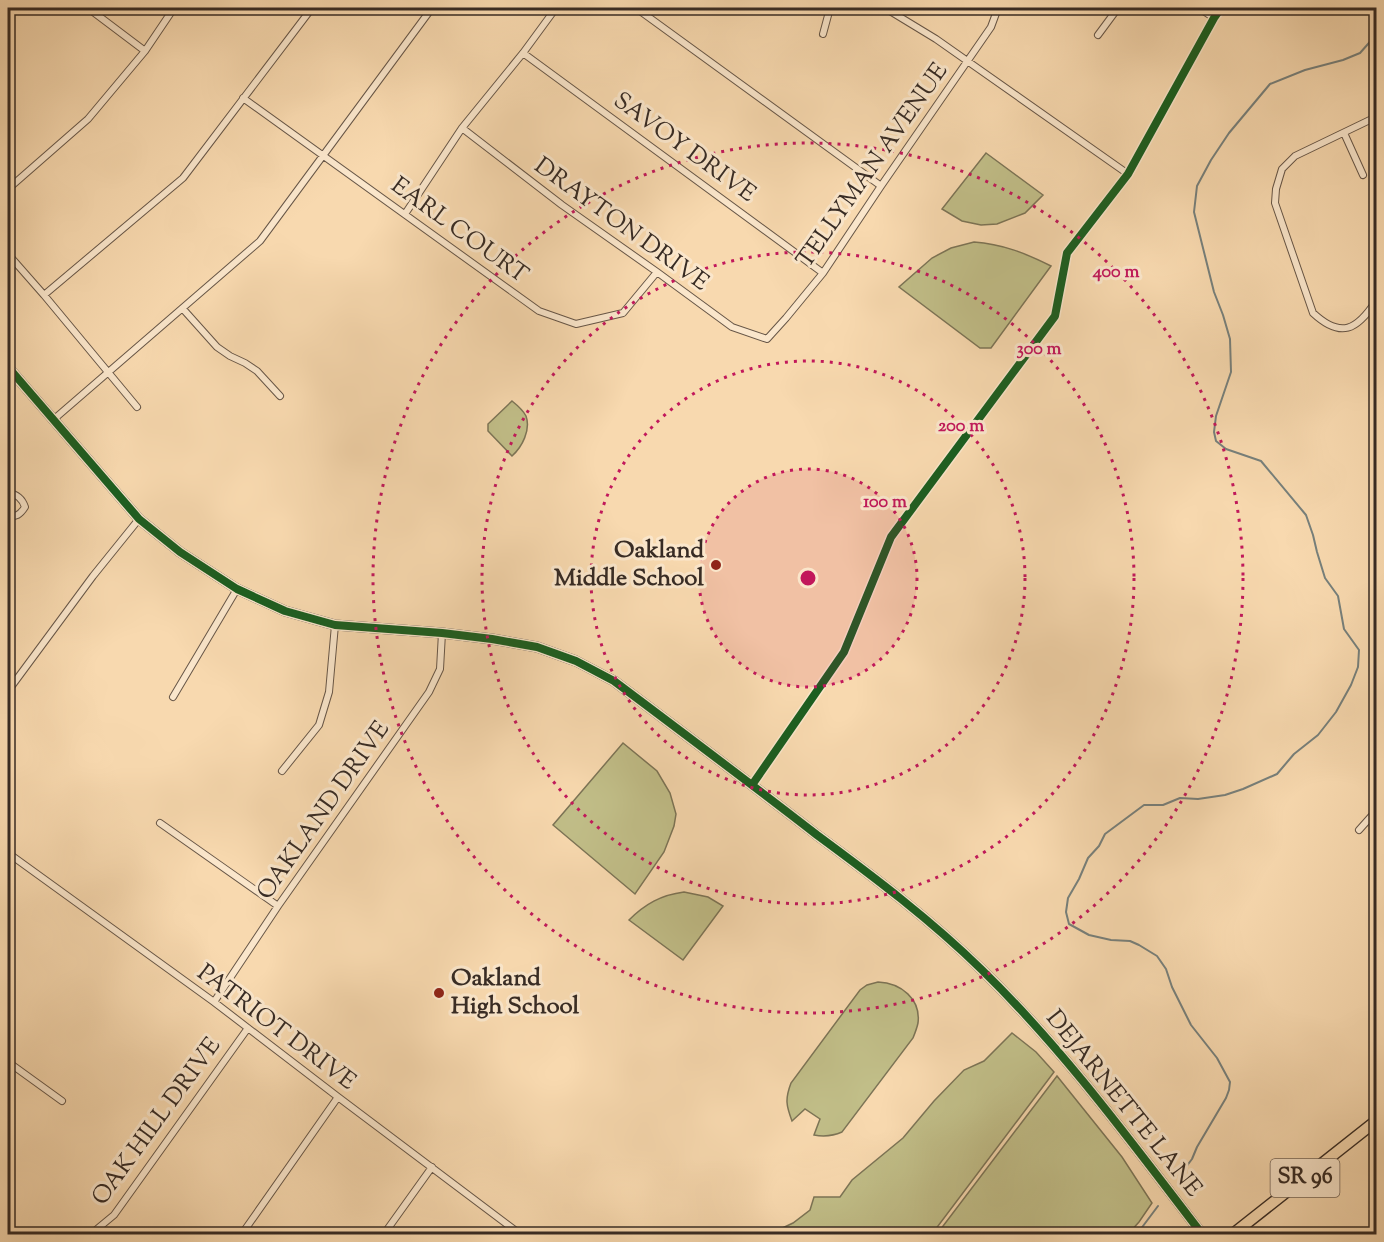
<svg xmlns="http://www.w3.org/2000/svg" width="1384" height="1242" font-family="'Sorts Mill Goudy',serif">
<rect width="100%" height="100%" fill="#f8d9af"/>
<filter id="stains"><feTurbulence type="fractalNoise" baseFrequency=".00333" numOctaves="4"/><feColorMatrix values="0 0 0 0 .2 0 0 0 0 .09 0 0 0 0 .02 0 0 0 .5 -.17"/></filter>
<radialGradient id="worn" r=".72"><stop offset=".6" stop-color="#630" stop-opacity="0"/><stop offset="1" stop-color="#630" stop-opacity=".3"/></radialGradient>
<path fill="#c1be88" stroke="#7c7456" stroke-width="1.5" d="M986,153L1043,195L1025,213L997,224L981,225L962,221L942,209Z
M974,242C1002,244 1025,253 1051,266L991,348H980L899,287L932,258L951,248Z
M512,401C517,405 523,410 526,416C531,430 522,447 512,456L488,431V424Z
M623,743L657,771L670,793L676,814L674,826L664,852L635,894L553,825Z
M684,892L708,897L723,906L683,960L629,920C645,904 661,895 684,892Z
M878,982C901,983 921,999 918,1023C917,1028 915,1033 913,1038L842,1132C833,1136 825,1137 814,1135L820,1119L805,1109L792,1121C786,1105 785,1099 791,1083L860,990L867,985Z
M1012,1033L1036,1052L1054,1072L932,1234H737L748,1229L774,1232L793,1223L810,1210L814,1197H840L852,1180L903,1138L934,1101L964,1070L984,1061Z
M1057,1076L1122,1157L1152,1203L1139,1222L1128,1234H937Z"/>
<g fill="none" stroke-linecap="round" stroke-linejoin="round">
<path stroke="#77807c" stroke-width="2" d="M1180,1175L1192,1159L1197,1147L1226,1098L1229,1090L1230,1082L1217,1058L1191,1025L1172,987L1166,969L1157,956L1139,945L1130,941L1111,940L1089,935L1069,924L1066,912L1068,898L1079,879L1088,858L1099,846L1105,834L1144,805H1163L1180,798L1198,799L1225,795L1243,789L1277,774L1294,754L1318,735L1336,712L1351,685L1358,667L1359,650L1344,629L1338,596L1325,578L1317,552L1313,535L1306,515L1261,461L1226,449L1216,441L1214,432L1216,416L1231,372L1230,339L1223,315L1214,292L1194,212L1197,186L1211,160L1229,133L1270,84L1305,70L1343,60L1360,53L1376,35
M1137,1234L1158,1206"/>
<defs>
<path id="minor" d="M88,8L145,51
M636,8L881,186
M885,8L936,39L1128,174
M1199,8L1214,18
M823,34L830,8
M1098,35L1118,8
M523,53L823,273
M243,98L539,311L576,324L623,313L657,272
M1376,117L1295,156L1282,169L1276,189L1275,203L1313,313C1341,339 1357,330 1376,301
M462,128L562,205L657,272L732,327L767,339L786,318L823,273L881,186L991,27L998,8
M1344,133L1363,175
M8,189L88,119L145,51L174,8
M405,214L462,128L523,53L556,8
M8,254L44,295L137,407
M44,295L183,178L312,8
M183,309L217,347L230,356L245,363L257,371L280,396
M53,420L260,241L432,8
M8,492C17,495 22,498 25,507C20,515 16,517 8,516
M8,691L93,576L139,519
M173,697L237,589
M282,771L319,725L329,692L335,625
M752,785L844,652L891,537L1055,316L1067,253L1128,174L1214,18L1221,8
M160,823L278,906
M1359,830L1376,811
M8,853L214,1002L338,1097L520,1234
M214,1002L278,906L429,692L440,669L442,633
M8,1062L62,1101
M244,1231L338,1097
M91,1234L114,1215L248,1028
M384,1234L432,1167"/>
<path id="secondary" d="M8,367L139,519L180,552L237,589L285,611L335,625L442,633L492,639L537,647L576,661L614,681C682,732 750,783 817,835C874,877 931,920 982,970C1065,1051 1132,1143 1202,1234"/>
<path id="primary" d="M1233,1234L1376,1121"/>
</defs>
<use href="#minor" stroke="#675647" stroke-width="8"/>
<use href="#secondary" stroke="#372b24" stroke-width="11"/>
<use href="#primary" stroke="#372b24" stroke-width="13"/>
<use href="#minor" stroke="#fae6cb" stroke-width="6"/>
<use href="#secondary" stroke="#fae6cb" stroke-width="9"/>
<use href="#primary" stroke="#f8d9af" stroke-width="10"/>
<defs>
<path id="cycleway" d="M8,367L139,519L180,552L237,589L285,611L335,625L442,633L492,639L537,647L576,661L614,681C682,732 750,783 817,835C874,877 931,920 982,970C1065,1051 1132,1143 1202,1234
M752,785L844,652L891,537L1055,316L1067,253L1128,174L1214,18L1221,8"/>
</defs>
<use href="#cycleway" stroke="#fae6cb" stroke-width="11"/>
<use href="#cycleway" stroke="#1b5e20" stroke-width="8"/>
</g>
<circle cx="808" cy="578" r="109" fill="#c2185b" fill-opacity=".12"/>
<g fill="none" stroke="#c2185b" stroke-width="3" stroke-dasharray="3 6">
<circle cx="808" cy="578" r="109"/>
<circle cx="808" cy="578" r="217"/>
<circle cx="808" cy="578" r="326"/>
<circle cx="808" cy="578" r="435"/>
</g>
<g fill="#8f2418" stroke="#fae6cb" stroke-width="2">
<circle cx="716" cy="565" r="6"/>
<circle cx="439" cy="993" r="6"/>
</g>
<g text-anchor="middle" dominant-baseline="central" stroke-width="6" stroke-linejoin="round" paint-order="stroke">
<rect fill="#fae6cb" stroke="#726356" stroke-width="1.5" x="1270.5" y="1159" width="69" height="38" rx="4.5"/>
<g font-size="22" font-weight="bold" fill="#372b24">
<text x="1305" y="1178">SR 96</text>
</g>
<g font-size="24" fill="#372b24" stroke="#fae6cb">
<text transform="translate(684 148) rotate(36)">SAVOY DRIVE</text>
<text transform="translate(873 166) rotate(-55)">TELLYMAN AVENUE</text>
<text transform="translate(621 225) rotate(36)">DRAYTON DRIVE</text>
<text transform="translate(459 231) rotate(36)">EARL COURT</text>
<text transform="translate(324 811) rotate(-55)">OAKLAND DRIVE</text>
<text transform="translate(276 1028) rotate(37)">PATRIOT DRIVE</text>
<text transform="translate(1123 1104) rotate(51)">DEJARNETTE LANE</text>
<text transform="translate(157 1122) rotate(-54)">OAK HILL DRIVE</text>
</g>
<g font-size="24" font-weight="bold" fill="#372b24" stroke="#fae6cb" text-anchor="end">
<text x="704" y="551">Oakland<tspan x="704" dy="28">Middle School</tspan></text>
<text x="451" y="979" text-anchor="start">Oakland<tspan x="451" dy="28">High School</tspan></text>
</g>
</g>
<circle cx="808" cy="578" r="9" fill="#c2185b" stroke="#fae6cb" stroke-width="3"/>
<g font-size="18" text-anchor="middle" font-weight="bold" fill="#c2185b" stroke="#fae6cb" stroke-width="6" stroke-linejoin="round" paint-order="stroke">
<text x="1116" y="277">400 m</text>
<text x="1039" y="354">300 m</text>
<text x="961" y="431">200 m</text>
<text x="885" y="507">100 m</text>
</g>
<rect width="1384" height="1242" fill="none" stroke="#f8d9af" stroke-width="30"/>
<rect x="9" y="9" width="1366" height="1224" fill="none" stroke="#372b24" stroke-width="3"/>
<rect x="15" y="15" width="1354" height="1212" fill="none" stroke="#372b24" stroke-width="1.5"/>
<rect width="100%" height="100%" filter="url(#stains)"/>
<rect width="100%" height="100%" fill="url(#worn)"/>
</svg>
